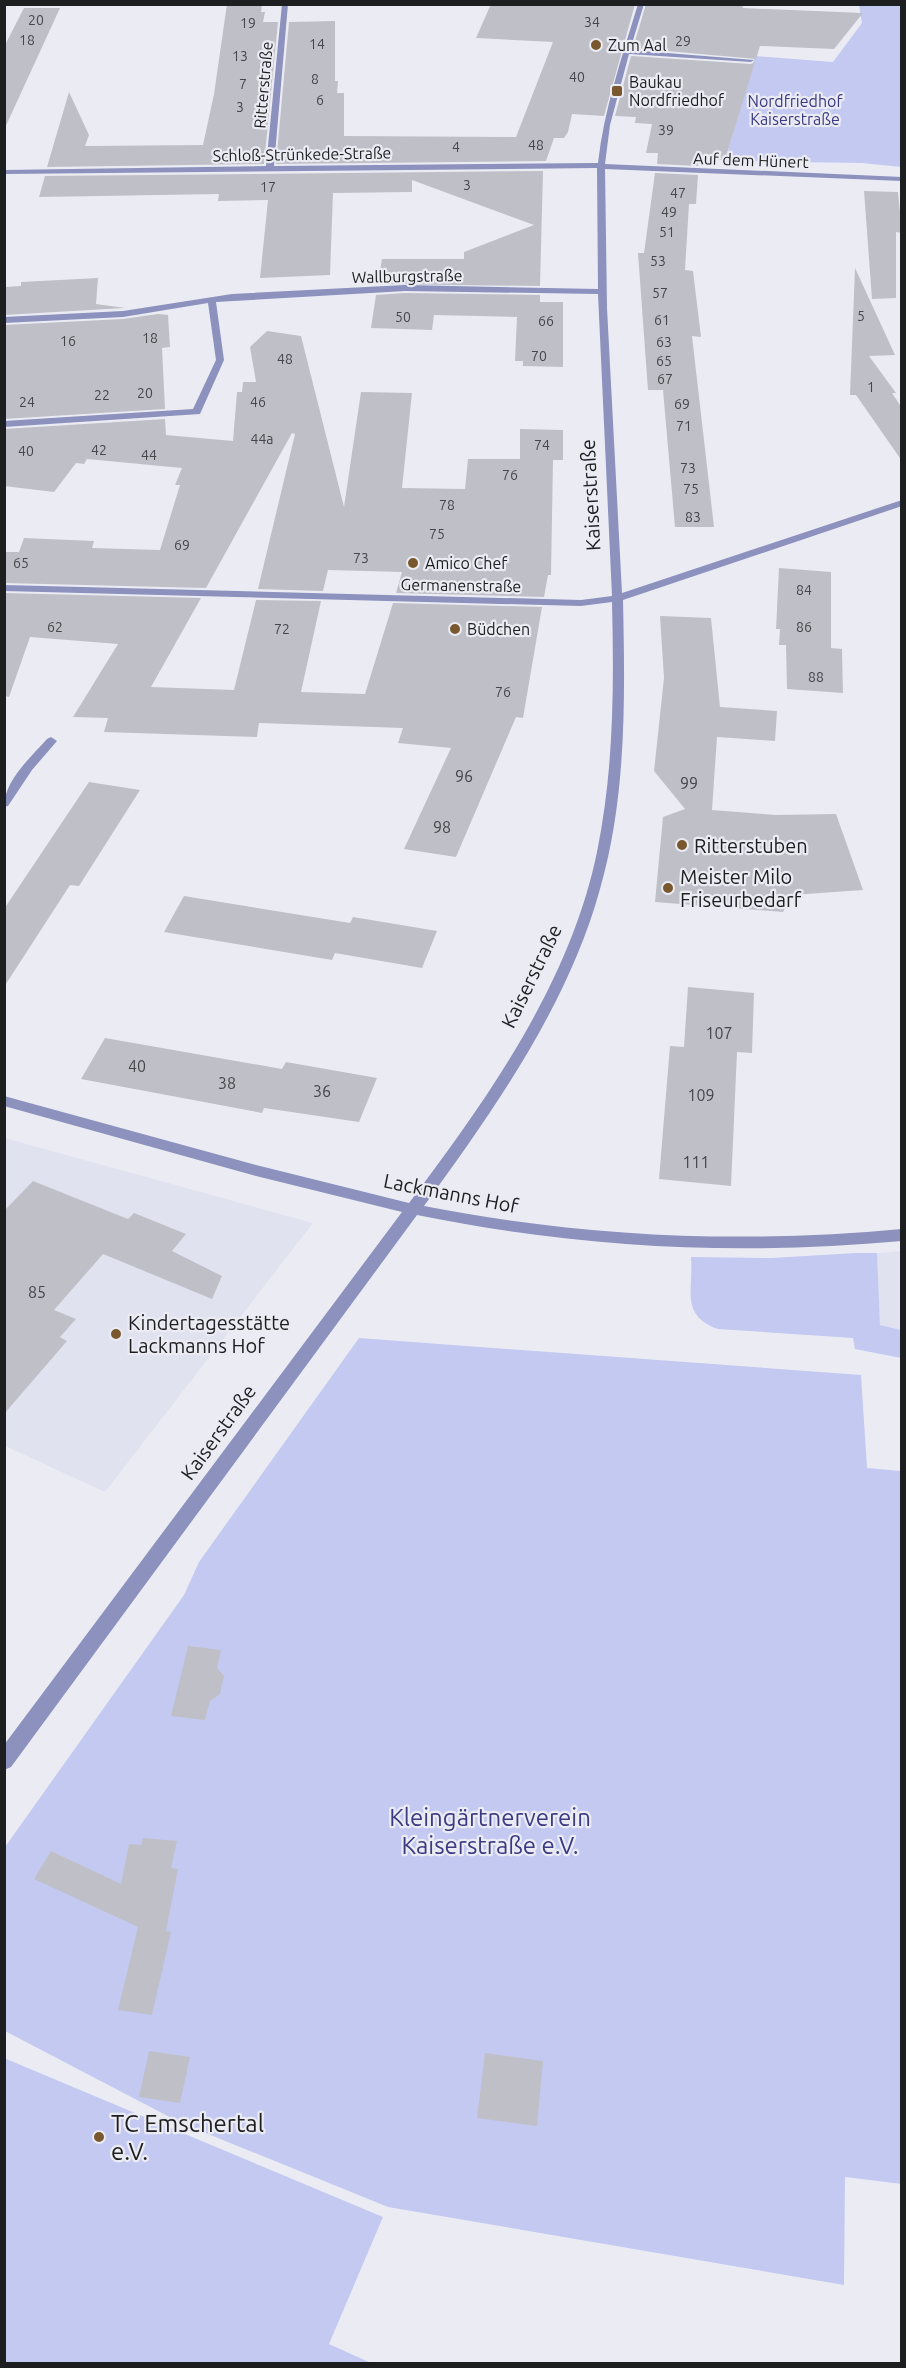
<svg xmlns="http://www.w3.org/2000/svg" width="906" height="2368" font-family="Ubuntu,sans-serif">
<rect width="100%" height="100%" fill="#ebecf3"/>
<path fill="#e0e2f0" d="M5,1138L313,1223L105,1492L5,1446Z
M901,1251V1330L880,1325L877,1253Z"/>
<path fill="#c4c9f1" d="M859,5H901V167L862,163L725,161L755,56L833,62L862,23Z
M856,1253H877L880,1325L901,1330V1358L855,1349L853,1338L718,1329C679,1315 694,1289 691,1257L771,1258Z
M359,1338L861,1375L867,1468L901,1471L902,2184L845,2177L844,2285L388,2207L181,2123L5,2031V1847L184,1595L199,1562Z
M4,2058L383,2217L329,2344L371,2363H5Z"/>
<path fill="#bfc0c7" d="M227,4H262L261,12H265L263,22H278L264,164L47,167L69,92L89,135L85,146L203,145L214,94Z
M491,4H635L604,116L572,114L568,132L564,138H554L546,161L276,164L289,22L335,21V81H338L337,93H344V136L516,137L553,42L476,38Z
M646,4H742L743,8L863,13L834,49L760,46L756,59L633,48Z
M24,8H60L4,130V47Z
M631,56L751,64L755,62L725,160L699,158L698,166L657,164L658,153H646L652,124L635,123L636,117L615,116Z
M543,171L540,286L378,284L382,259H464V252L534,225L412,180V192L333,193L330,275L260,278L268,200L218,201L219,194L39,197L45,176Z
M655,173L698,175L696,204H689L685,270L693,271L701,337L692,336L714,527H675L663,390H648L638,253H644Z
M864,191L898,192L902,233L896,232V298L872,299Z
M855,268L895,355L869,356L896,393H892L902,408V461L856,395H850Z
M98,278L96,304L125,308L4,315V287L21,286V282Z
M405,293L540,295V302H563V367L523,366V361H515L517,317L434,315L432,330L371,328L376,295Z
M158,314L168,315L170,347L162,348L165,409L4,419V325L123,319Z
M267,331L301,336L344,507L361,392L412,393L402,488L465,489L468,459H520V429L563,430V460H553L551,575H548L544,597L396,593L402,572L328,570L323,591L258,589L295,434L292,433L206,588L4,583V552H19L24,538L94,541L92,548L160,550L180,485H175L182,468L87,459L84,464L76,463L54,492L4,486V429L165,419L166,435L233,441L237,392H242L243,382H256L250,347Z
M779,568L831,572V648L842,649L843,693L787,689L786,645H779L780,629H776Z
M4,593L201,598L151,687L234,690L256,600L321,601L301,692L365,694L393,603L542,607L523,718L516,717L456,857L404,849L451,748L398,743L403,728L259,723L257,737L104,732L108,718L73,717L118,644L30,637L9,697L4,696Z
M660,616L711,618L720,707L777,711L775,741L717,737L712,810L776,815L836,814L863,890L792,895L783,912L655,902L663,817L685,809L654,771L664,678Z
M89,782L140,790L79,886L70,885L4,987V909Z
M184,896L350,923L353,917L437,931L422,968L335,953L332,960L164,932Z
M688,987L754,993L752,1053L737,1052L731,1186L659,1179L670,1046L684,1047Z
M105,1038L282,1069L286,1062L377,1078L359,1122L264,1108L262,1113L81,1079Z
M33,1181L128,1219L134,1213L186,1234L172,1251L222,1276L212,1299L103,1254L54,1310L76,1319L60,1337L67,1341L4,1414V1211Z
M188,1646L221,1650L217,1668L224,1676L220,1694L210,1701L205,1720L171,1716Z
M143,1838L177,1841L171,1868L178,1869L166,1931L171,1932L152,2015L118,2010L138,1927L34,1879L51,1851L121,1884L129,1844L141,1845Z
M149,2051L190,2057L180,2103L139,2097Z
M485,2053L543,2061L537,2126L477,2118Z"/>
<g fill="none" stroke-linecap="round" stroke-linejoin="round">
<path fill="#8c91bd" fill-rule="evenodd" d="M282,4H288L274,166L598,163C604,109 622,57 638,4H644L630,50L754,60L751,62L629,54L610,125L605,164L902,177V181L605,169L607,308L622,593L902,500V506L623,600C625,696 627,795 600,889C568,1005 494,1110 424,1206C583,1237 740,1244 902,1229V1241C736,1256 580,1248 417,1215L11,1767L4,1770V1745L402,1212L256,1176L4,1106V1096L256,1165L409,1203C488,1098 570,983 597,852C614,769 614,685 612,602L581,606L4,591V585L581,600L612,596L598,294L405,291L216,302L224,360L200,414L4,427V421L193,409L216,360L208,303L123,317L4,323V317L123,311L232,294L405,285L598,289L597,168L4,174V170L266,166Z
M51,737L57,741L32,770L8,806L4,807C4,781 30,758 47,739Z"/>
</g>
<g fill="#79582f" stroke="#ebecf3" stroke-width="2">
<circle cx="596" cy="45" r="6"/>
<rect x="611" y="85" width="12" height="12" rx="3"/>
<circle cx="413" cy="563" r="6"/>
<circle cx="455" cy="629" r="6"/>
<circle cx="682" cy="845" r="6"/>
<circle cx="668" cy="888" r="6"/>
<circle cx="116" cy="1334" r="6"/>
<circle cx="99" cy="2137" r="6"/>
</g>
<g text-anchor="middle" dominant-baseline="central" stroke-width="4.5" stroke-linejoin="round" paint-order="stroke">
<g font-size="14" fill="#46464a">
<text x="36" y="20">20</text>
<text x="592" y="22">34</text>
<text x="248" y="23">19</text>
<text x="27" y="40">18</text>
<text x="683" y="41">29</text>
<text x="317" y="44">14</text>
<text x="240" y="56">13</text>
<text x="577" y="77">40</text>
<text x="315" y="79">8</text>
<text x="243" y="84">7</text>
<text x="320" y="100">6</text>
<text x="240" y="107">3</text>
<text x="666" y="130">39</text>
<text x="536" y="145">48</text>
<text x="456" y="147">4</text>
<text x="467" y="185">3</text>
<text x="268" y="187">17</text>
<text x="678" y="193">47</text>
<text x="669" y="212">49</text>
<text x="667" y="232">51</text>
<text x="658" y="261">53</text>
<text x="660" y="293">57</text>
<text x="861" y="316">5</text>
<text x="403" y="317">50</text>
<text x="662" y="320">61</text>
<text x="546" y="321">66</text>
<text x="150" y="338">18</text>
<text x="68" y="341">16</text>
<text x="664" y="342">63</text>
<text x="539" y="356">70</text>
<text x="285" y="359">48</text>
<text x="664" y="361">65</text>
<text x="665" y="379">67</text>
<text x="871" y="387">1</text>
<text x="145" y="393">20</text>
<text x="102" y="395">22</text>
<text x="27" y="402">24</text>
<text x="258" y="402">46</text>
<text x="682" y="404">69</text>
<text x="684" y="426">71</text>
<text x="262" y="439">44a</text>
<text x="542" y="445">74</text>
<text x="99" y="450">42</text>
<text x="26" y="451">40</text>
<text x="149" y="455">44</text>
<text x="688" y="468">73</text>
<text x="510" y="475">76</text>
<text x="691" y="489">75</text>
<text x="447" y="505">78</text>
<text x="693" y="517">83</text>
<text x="437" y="534">75</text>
<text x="182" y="545">69</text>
<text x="361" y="558">73</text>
<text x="21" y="563">65</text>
<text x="804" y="590">84</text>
<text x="55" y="627">62</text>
<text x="804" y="627">86</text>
<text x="282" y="629">72</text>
<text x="816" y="677">88</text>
<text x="503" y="692">76</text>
</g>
<g font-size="16" fill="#1d1e20" stroke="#ebecf3" text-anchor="start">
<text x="608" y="45">Zum Aal</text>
<text x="629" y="82">Baukau<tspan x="629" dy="18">Nordfriedhof</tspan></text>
<text x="425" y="563">Amico Chef</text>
<text x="467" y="629">Büdchen</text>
</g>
<g font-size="16" fill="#1d1e20" stroke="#ebecf3">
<text transform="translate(263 85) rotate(-85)">Ritterstraße</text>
<text transform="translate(302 154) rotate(-1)">Schloß-Strünkede-Straße</text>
<text transform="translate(751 160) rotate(2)">Auf dem Hünert</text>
<text transform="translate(407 276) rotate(-1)">Wallburgstraße</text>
<text transform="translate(461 585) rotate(1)">Germanenstraße</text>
</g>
<g font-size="16" fill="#3b3a82" stroke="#ebecf3">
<text x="795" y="101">Nordfriedhof<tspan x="795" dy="18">Kaiserstraße</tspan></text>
</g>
<g font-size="16" fill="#46464a">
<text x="464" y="776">96</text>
<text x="689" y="783">99</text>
<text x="442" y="827">98</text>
<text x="719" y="1033">107</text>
<text x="137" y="1066">40</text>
<text x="227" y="1083">38</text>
<text x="322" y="1091">36</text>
<text x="701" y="1095">109</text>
<text x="696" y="1162">111</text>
<text x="37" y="1292">85</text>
</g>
<g font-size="20" fill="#1d1e20" stroke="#ebecf3">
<text transform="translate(590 495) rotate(-93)">Kaiserstraße</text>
<text transform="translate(531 976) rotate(-64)">Kaiserstraße</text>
<text transform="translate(451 1193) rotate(11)">Lackmanns Hof</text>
<text transform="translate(218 1432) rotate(-54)">Kaiserstraße</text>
</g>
<g font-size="20" fill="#1d1e20" stroke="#ebecf3" text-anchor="start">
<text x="694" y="845">Ritterstuben</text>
<text x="680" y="876">Meister Milo<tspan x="680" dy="23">Friseurbedarf</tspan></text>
<text x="128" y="1322">Kindertagesstätte<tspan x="128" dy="23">Lackmanns Hof</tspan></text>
</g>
<g font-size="24" fill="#3b3a82" stroke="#ebecf3">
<text x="490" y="1817">Kleingärtnerverein<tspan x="490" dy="28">Kaiserstraße e.V.</tspan></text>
</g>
<g font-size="24" fill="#1d1e20" stroke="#ebecf3" text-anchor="start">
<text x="111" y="2123">TC Emschertal<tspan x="111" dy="28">e.V.</tspan></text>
</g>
</g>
<rect width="906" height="2368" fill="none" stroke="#1d1e20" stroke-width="12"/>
</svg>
